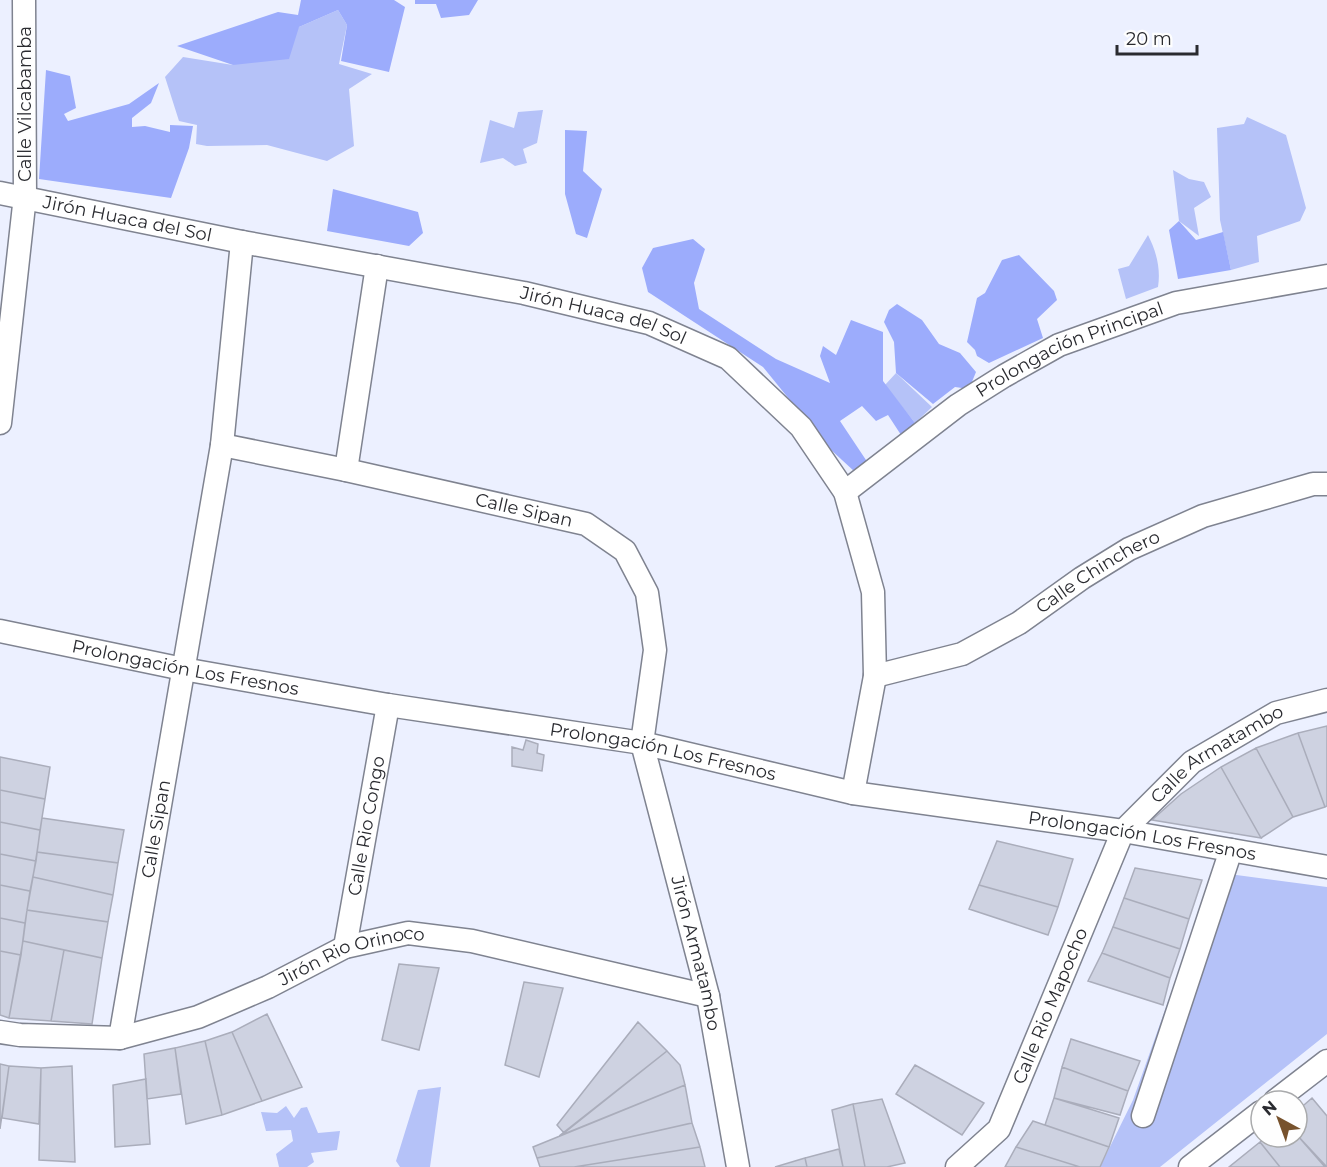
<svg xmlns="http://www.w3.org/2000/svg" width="1327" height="1167" font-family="Montserrat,sans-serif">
<rect width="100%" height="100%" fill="#ecf0ff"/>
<path fill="#b5c2f8" d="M338,10L347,25L339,64L372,74L349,89L354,146L327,161L267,145L207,146L196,144L197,125L179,121L165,77L183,57L233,65L299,27Z
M543,110L537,143L523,149L527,163L515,166L503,158L480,163L490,120L514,128L518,112Z
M1247,117L1286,135L1306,208L1300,221L1257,236L1259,262L1231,270L1220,220L1217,128L1244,124Z
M1173,170L1189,179L1204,182L1211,197L1194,208L1199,236L1179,221Z
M1148,235C1156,251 1161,268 1158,287L1126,299L1118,269L1129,266Z
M896,373L932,407L915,423L885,385Z
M1214,872L1327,887V1034L1160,1167H1100L1133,1100Z
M441,1087L430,1167H400L396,1161L418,1090Z
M286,1106L294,1118L301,1108L307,1107L318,1133L340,1131L337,1150L311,1153L314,1162L307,1167H279L276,1154L293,1141L291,1130L266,1131L261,1112L277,1113Z"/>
<path fill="#9cacfc" d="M301,0H394L405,7L389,72L341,61L347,25L338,10L299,27L289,59L233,65L177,46L278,12L298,15Z
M415,0H478L469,15L441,18L436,4H415Z
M46,70L70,76L76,108L64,114L68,121L129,104L159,83L151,103L132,118V127L145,126L170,132V125L193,126L189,148L171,198L39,179Z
M565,130L587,131L583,171L602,189L587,238L576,234L565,194Z
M333,189L418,212L423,233L409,246L327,231Z
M1179,221L1196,240L1223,232L1231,270L1178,279L1169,230Z
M693,239L705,249L694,283L699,309L776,359L830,383L820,356L823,346L836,355L851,320L883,332V381L915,423L903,438L888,415L876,421L862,406L840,421L868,463L855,472L829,448L763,367L648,292L642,268L653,248Z
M1019,255L1054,291L1057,300L1037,319L1043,338L989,363L977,356L975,350L967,342L977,298L985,293L1002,260Z
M897,304L922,320L939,344L960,353L976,372L969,389L955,387L933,404L896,373L894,342L884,322L889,310Z"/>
<path fill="#ced2e1" stroke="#aaadbb" stroke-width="1.5" d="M1327,726V806L1325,807L1298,733Z
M1298,733L1325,807L1293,817L1256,748Z
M526,740L538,744L537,753L544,755L542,771L512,766V747L523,750Z
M1256,748L1293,817L1261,838L1221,767Z
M0,757L50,767L45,799L0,790Z
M1221,767L1261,838L1152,820L1181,794Z
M0,790L45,799L40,830L0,822Z
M42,818L124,830L118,863L37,852Z
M0,822L40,830L36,861L0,854Z
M997,841L1073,859L1058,907L979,885Z
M37,852L118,863L113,895L33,877Z
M0,854L36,861L30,891L0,885Z
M1135,868L1202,880L1189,919L1124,898Z
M33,877L113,895L108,922L27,910Z
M0,885L30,891L25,923L0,918Z
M979,885L1058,907L1048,935L969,909Z
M1124,898L1189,919L1180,949L1113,927Z
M27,910L108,922L102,958L23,941Z
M0,918L25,923L21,955L0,951Z
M1113,927L1180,949L1170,978L1102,953Z
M23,941L64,950L51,1021L9,1018Z
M64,950L102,958L92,1024L51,1021Z
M0,951L21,955L9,1018L0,1015Z
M1102,953L1170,978L1163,1005L1088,981Z
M399,964L439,968L419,1050L382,1040Z
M524,982L563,988L539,1077L505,1065Z
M267,1014L302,1087L262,1101L232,1032Z
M638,1022L667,1051L564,1133L557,1125Z
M232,1032L262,1101L222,1115L205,1041Z
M1071,1039L1140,1061L1128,1091L1062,1067Z
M205,1041L222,1115L186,1124L175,1048Z
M175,1048L181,1094L147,1099L144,1054Z
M667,1051L680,1065L685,1085L559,1136Z
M0,1064L9,1066L0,1129Z
M915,1065L984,1103L962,1135L896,1094Z
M9,1066L41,1068L39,1124L2,1118Z
M72,1066L75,1162L39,1160L41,1068Z
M1062,1067L1128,1091L1120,1115L1054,1098Z
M146,1079L150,1144L115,1147L113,1085Z
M685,1085L692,1123L537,1158L533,1147Z
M1054,1098L1119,1118L1109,1147L1045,1125Z
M1312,1098L1327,1116V1167L1297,1135V1111Z
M882,1099L905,1163L887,1167H865L853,1104Z
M853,1104L865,1167H843L832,1110Z
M1033,1121L1109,1147L1100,1167H1080L1016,1147Z
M692,1123L700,1147L574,1167H540L537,1158Z
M1297,1135L1325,1167H1280L1260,1142L1266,1137H1297Z
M1260,1142L1280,1167H1229Z
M700,1147L705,1167H574Z
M1016,1147L1080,1167H1005Z
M839,1149L843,1167H807L805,1158Z
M805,1158L807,1167H775Z"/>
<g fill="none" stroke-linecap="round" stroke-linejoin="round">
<defs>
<g id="street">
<path id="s1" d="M0,193L242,242L524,293L649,323L728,358L801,427L845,492L873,592L875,676L853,793"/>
<path d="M0,423L25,196L24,0"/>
<path id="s2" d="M222,445L346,470L586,524L625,551L647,593L655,650L642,743L708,996L738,1167"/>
<path d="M346,470L377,266"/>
<path id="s3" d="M845,492L958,405L1004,376L1059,345L1176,303L1327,276"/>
<path id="s4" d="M0,631L183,669L388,705L642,743L853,793L1123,831L1327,867"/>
<path id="s5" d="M875,676L962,654L1019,623L1082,578L1129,549L1203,516L1313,484H1327"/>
<path id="s6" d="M345,947L388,705"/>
<path id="s7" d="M0,1032L20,1035L120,1038L198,1017L268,987L345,947L408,933L472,941L708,996"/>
<path id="s8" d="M120,1038L222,445L242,242"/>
<path d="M1275,1101L1327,1061"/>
<path d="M1143,1116L1231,850"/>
<path id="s9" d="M957,1167L999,1129L1123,831L1192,762L1276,713L1327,700"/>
<path d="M1190,1167L1261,1112"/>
</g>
</defs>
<use href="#street" stroke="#7f8390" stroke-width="25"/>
<use href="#street" stroke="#fff" stroke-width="22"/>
</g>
<g text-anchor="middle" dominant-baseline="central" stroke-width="5" stroke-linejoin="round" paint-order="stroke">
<g font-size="18" fill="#2a2b30" stroke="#fefefe">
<text transform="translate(25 104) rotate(-90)">Calle Vilcabamba</text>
<text stroke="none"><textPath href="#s1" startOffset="130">Jirón Huaca del Sol</textPath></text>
<text stroke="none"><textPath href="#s1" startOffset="616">Jirón Huaca del Sol</textPath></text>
<text stroke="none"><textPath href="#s3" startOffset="268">Prolongación Principal</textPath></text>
<text stroke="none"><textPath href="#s2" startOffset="309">Calle Sipan</textPath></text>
<text stroke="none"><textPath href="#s5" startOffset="249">Calle Chinchero</textPath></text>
<text stroke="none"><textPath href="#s4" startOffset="189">Prolongación Los Fresnos</textPath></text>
<text stroke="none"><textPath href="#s4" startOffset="674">Prolongación Los Fresnos</textPath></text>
<text stroke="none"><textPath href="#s9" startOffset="502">Calle Armatambo</textPath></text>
<text stroke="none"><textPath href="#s6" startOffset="123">Calle Rio Congo</textPath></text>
<text stroke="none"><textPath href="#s8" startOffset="212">Calle Sipan</textPath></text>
<text stroke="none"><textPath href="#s4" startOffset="1161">Prolongación Los Fresnos</textPath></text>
<text stroke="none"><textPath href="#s2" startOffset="836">Jirón Armatambo</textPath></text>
<text stroke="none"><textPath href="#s7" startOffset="368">Jirón Rio Orinoco</textPath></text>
<text stroke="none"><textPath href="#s9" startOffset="190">Calle Rio Mapocho</textPath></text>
</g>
</g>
<g transform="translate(1279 1119) rotate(319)"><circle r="28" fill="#fefefe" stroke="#a9aaac" stroke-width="1.5"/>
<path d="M0-4.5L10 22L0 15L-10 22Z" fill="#77522d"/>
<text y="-9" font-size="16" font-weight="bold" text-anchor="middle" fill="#2a2b30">N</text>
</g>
<path d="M1117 45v9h80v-9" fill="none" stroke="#2a2b30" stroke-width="3"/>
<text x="1126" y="45" font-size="18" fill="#2a2b30" stroke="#fefefe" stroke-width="4.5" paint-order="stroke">20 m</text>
</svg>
